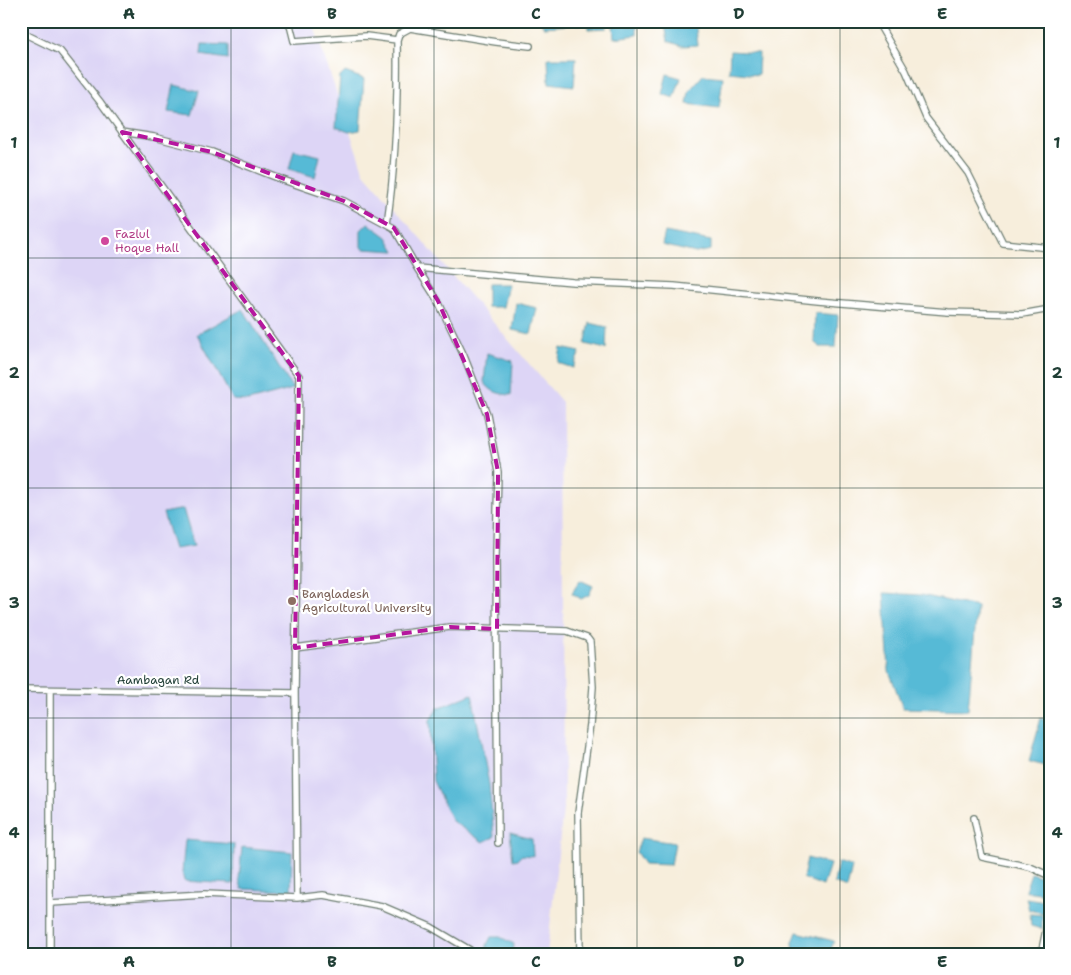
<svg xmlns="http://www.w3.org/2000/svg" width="1071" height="975" font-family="'Shantell Sans',sans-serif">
<rect width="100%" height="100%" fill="#fff"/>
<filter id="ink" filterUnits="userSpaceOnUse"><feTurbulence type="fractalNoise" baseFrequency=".02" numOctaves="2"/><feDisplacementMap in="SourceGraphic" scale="10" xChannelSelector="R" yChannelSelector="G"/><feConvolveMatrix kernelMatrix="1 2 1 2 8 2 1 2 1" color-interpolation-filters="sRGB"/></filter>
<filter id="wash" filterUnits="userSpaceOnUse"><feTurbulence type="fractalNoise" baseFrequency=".0096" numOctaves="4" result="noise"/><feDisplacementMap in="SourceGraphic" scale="20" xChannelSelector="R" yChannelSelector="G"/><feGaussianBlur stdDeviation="1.12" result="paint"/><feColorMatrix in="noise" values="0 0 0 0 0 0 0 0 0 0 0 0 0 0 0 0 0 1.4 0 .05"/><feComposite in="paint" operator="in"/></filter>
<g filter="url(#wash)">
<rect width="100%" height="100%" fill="#f7eedc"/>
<path fill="#ddd5f6" d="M21,21H312L364,173L562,402L564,800L547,954H21Z"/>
<path fill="#57bad6" stroke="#3b7c85" d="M540,21H581V24L544,27Z
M588,21H606L607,28L588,29Z
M675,21H695L698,45L682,46L668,41L665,25Z
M613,26H637V35L614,38Z
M202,44L228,45V59L201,55Z
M730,51L759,53L758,75L729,72Z
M548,58H576L574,86L549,83Z
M345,72L364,79L360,130L349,132L336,127L340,77Z
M667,74L681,78L674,98L662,94Z
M703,75L723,77L719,108L687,104L689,91Z
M174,85L199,91L192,115L168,112Z
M294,150L320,156L315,177L289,169Z
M368,223L387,237L395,251L364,249L361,247V230Z
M665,232L711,241V250L696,253L662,245Z
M487,284H508L503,307H487Z
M516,303L537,308L531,334L512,330Z
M243,309L293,389L248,401L233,400L197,334Z
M815,313L838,315L836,347H820L814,342Z
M590,323L607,327L606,349L585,344Z
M561,348L580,352L573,368L558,363Z
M487,353L513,361L511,395C498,394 491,392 484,382Z
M183,509L194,546L174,549L163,513Z
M580,580L593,586L589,595L581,599L572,593Z
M884,593L921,595L977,607L968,710L903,708L889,671Z
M472,694L489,784L494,837L483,842L452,821L433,781L430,720L438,708Z
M1041,718L1050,724V766L1029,761Z
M510,833L532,839L533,856L522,855L518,859L513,860Z
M641,838L675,843L671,865L644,864L636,852Z
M185,840L234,844L233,884L184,881L182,872Z
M242,847L292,852L291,891L242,889L239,879Z
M807,858L830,864L823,886L803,878Z
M838,862L852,867L847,889L834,883Z
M1031,873L1050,880V887L1047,894L1025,891Z
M1026,898L1045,901L1043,913L1029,910Z
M1030,914L1042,915V929L1031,926Z
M797,932L834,941L829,954H794L793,942Z
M491,937H500L514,944L513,954L487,952V945Z"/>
</g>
<g filter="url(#ink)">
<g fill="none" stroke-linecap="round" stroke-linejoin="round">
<defs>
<path id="minor" d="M289,21L294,41L366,36L397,40L399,34L410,28L496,42L530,46
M877,21L906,71L926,118L968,173L1003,243L1050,248
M21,27L26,21
M21,32L60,51L101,103L299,376L295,693L297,898
M122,132L154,137L212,152L283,180L344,201L394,228L417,268L573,282L674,286L818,301L948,312L1022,314L1050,309
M387,224C396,162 398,102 397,40
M417,268L438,301L464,356L487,414L498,472L496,555L498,843
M295,648L450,627L567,631L587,638L590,642L593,687L590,725L578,813L580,954
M21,689L295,693
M50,690V954
M974,818L982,857L1030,867L1050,876
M50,903L204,894L297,898L323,895L382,906L431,927L470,950V954
M1041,954L1050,911"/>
</defs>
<use href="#minor" stroke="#6b7b6f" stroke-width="8"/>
<use href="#minor" stroke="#fff" stroke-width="5.5"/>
</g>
</g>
<path fill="none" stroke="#b5179e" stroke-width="4" stroke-dasharray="10 6" stroke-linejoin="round" d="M122,132L212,152L344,201L394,228L438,301L487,414L498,472L497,629L450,627L295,648L299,376Z"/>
<path fill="none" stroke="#1f3d34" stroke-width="1" stroke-opacity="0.55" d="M231,21V954M434,21V954M637,21V954M840,21V954M21,258H1050M21,488H1050M21,718H1050"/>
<circle fill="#d1479c" stroke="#fff" stroke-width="2" cx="105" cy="241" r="5"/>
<circle fill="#8d6e63" stroke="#fff" stroke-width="2" cx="292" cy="601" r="5"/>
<g text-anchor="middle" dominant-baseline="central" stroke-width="4.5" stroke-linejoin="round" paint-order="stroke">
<g font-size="12" fill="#b23c85" stroke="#fff" text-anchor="start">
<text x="115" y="234">Fazlul<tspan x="115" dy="14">Hoque Hall</tspan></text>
</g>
<g font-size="12" fill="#785e54" stroke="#fff" text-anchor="start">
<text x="302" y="594">Bangladesh<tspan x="302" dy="14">Agricultural University</tspan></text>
</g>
<g font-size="12" fill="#1f3d34" stroke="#fff">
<text x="158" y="680">Aambagan Rd</text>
</g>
</g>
<rect width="1071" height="975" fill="none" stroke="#fff" stroke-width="55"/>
<rect x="28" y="28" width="1016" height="920" fill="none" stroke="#1f3d34" stroke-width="2"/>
<g font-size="16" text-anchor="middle" font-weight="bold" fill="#1f3d34">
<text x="129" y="19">A</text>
<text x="332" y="19">B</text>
<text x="536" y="19">C</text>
<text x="739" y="19">D</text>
<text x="942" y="19">E</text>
<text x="14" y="148">1</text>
<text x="1057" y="148">1</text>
<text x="14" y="378">2</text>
<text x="1057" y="378">2</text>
<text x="14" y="608">3</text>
<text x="1057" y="608">3</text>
<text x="14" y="838">4</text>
<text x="1057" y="838">4</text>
<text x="129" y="967">A</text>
<text x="332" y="967">B</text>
<text x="536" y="967">C</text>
<text x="739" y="967">D</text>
<text x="942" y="967">E</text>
</g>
</svg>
